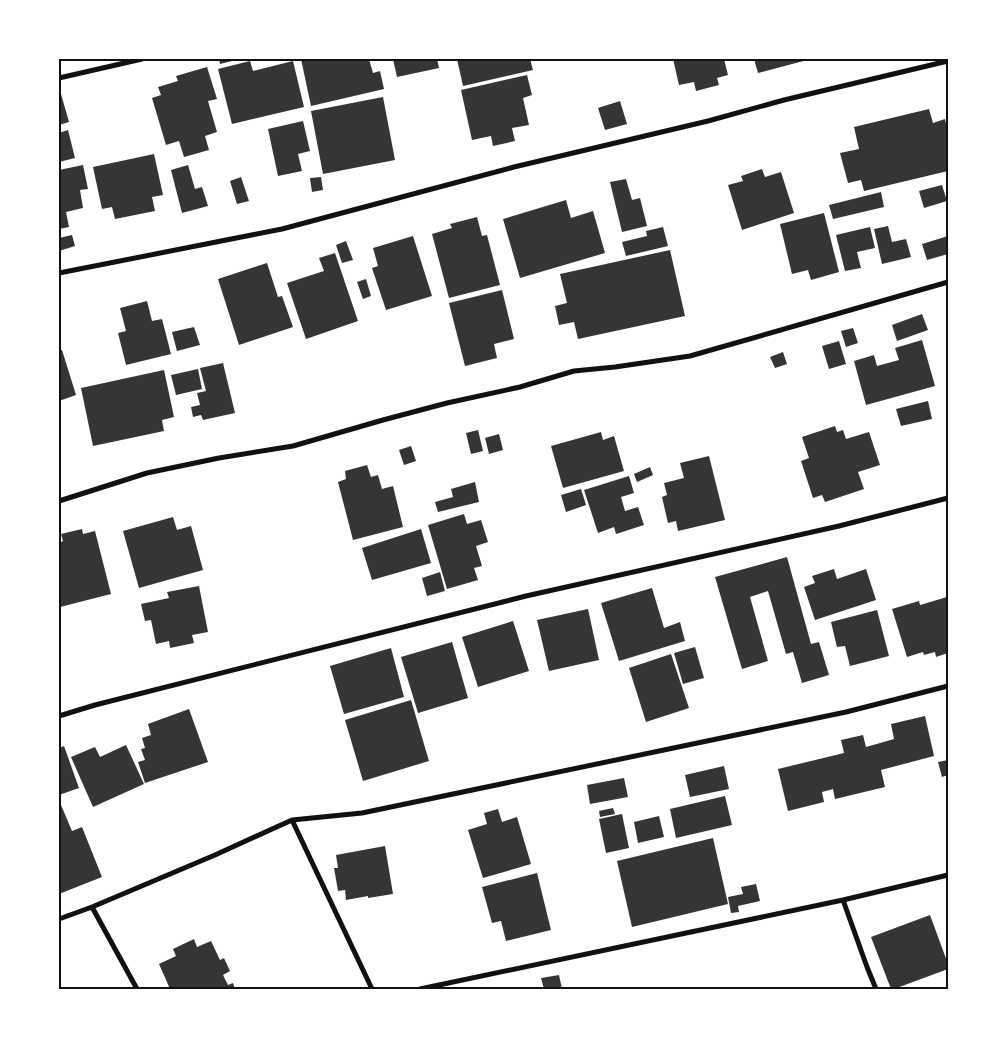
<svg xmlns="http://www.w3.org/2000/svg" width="1007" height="1048" viewBox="0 0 1007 1048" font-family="Jost,sans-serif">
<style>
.building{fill:#353535}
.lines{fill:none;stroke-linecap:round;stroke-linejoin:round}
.minor{stroke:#111;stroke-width:5}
.neatline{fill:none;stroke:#111;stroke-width:2}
</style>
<rect width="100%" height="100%" fill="#fff"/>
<path class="building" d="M219,59h21l-20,5z
M301,59h68l4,14 7,-2 4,18 -73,17z
M393,59h44l2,9 -42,9z
M457,59h73l3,11 -70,16z
M673,59h51l4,16 -11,3 2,7 -23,6 -2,-9 -15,3z
M754,59h57l-53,14z
M250,61l3,10 40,-10 11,46 -72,17 -14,-55z
M207,67l10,32 -9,2 9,31 -12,4 4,14 -25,7 -5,-16 -13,4 -14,-47 9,-3 -3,-8 20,-6 -2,-5z
M527,75l5,20 -9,3 6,27 -17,3 3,13 -22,5 -2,-10 -19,4 -11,-50z
M59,94h2l8,28 -10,3z
M383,97l12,63 -72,14 -12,-63z
M620,101l7,23 -22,6 -7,-22z
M929,109l4,14 12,-4 3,14v38l-84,20 -3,-11 -13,3 -8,-30 19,-4 -5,-22z
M303,121l7,30 -12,3 4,17 -24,5 -10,-47z
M68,130l7,28 -16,4v-29z
M154,154l9,41 -11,2 3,14 -40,8 -3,-12 -10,2 -9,-42z
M83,165l5,24 -8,1 3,18 -17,4 3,15 -10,2v-59z
M188,165l7,24 7,-2 6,19 -26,7 -11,-43z
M762,169l3,8 16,-5 13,41 -52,17 -14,-45 15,-4 -2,-5z
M241,177l8,24 -12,3 -7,-23z
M321,177l2,13 -11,2 -2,-14z
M626,179l6,21 8,-2 7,28 -25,6 -12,-50z
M942,185l5,16 -23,7 -5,-17z
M881,192l3,15 -51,12 -4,-14z
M566,200l5,18 22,-7 12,42 -85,25 -17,-59z
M824,213l15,59 -28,8 -3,-10 -16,4 -12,-50z
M477,217l5,19 5,-1 13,50 -51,13 -17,-64 20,-6 -2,-4z
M888,226l4,16 14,-3 5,18 -29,7 -8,-35z
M663,227l5,19 -42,10 -4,-14 25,-6 -1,-5z
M870,227l5,21 -18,4 4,16 -16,3 -9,-36z
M72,235l3,11 -16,5v-13z
M413,236l19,60 -46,14 -14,-42 6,-2 -5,-18z
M948,236v18l-21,6 -5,-16z
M346,241l7,19 -11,3 -6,-18z
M670,250l15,66 -107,23 -4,-17 -15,3 -4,-19 12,-3 -7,-29z
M335,253l23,68 -52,18 -19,-56 37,-12 -5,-13z
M267,263l11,34 4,-1 11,31 -54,18 -21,-66z
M366,279l5,17 -8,3 -6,-17z
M502,290l12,49 -20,5 3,14 -32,8 -16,-63z
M147,301l5,20 10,-2 9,35 -45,11 -8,-32 8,-2 -6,-23z
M922,314l6,16 -31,11 -5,-16z
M194,327l6,18 -23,6 -5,-19z
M853,328l5,15 -12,4 -5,-16z
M922,340l13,46 -69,19 -12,-44 20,-6 3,11 22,-6 -4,-12z
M839,341l7,23 -17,5 -7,-23z
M62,350l14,45 -17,6v-50z
M783,352l4,12 -12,4 -5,-11z
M223,363l12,50 -32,7 -2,-5 -8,2 -2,-10 9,-2 -3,-12 9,-2 -6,-23z
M198,369l4,20 -26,6 -5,-20z
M164,370l10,47 -12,3 2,11 -71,15 -12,-58z
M928,401l4,18 -31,7 -5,-17z
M835,426l2,6 6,-2 3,9 23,-7 11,33 -22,7 6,17 -39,13 -3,-7 -9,3 -12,-37 8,-3 -7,-21z
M478,430l5,21 -12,3 -5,-21z
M601,432l2,8 11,-4 10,35 -61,17 -12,-42z
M499,434l4,16 -14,4 -4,-16z
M411,446l5,15 -12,4 -5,-15z
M709,456l16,64 -47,11 -2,-10 -8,2 -6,-26 5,-2 -3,-12 20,-5 -4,-15z
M367,465l4,12 7,-2 4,14 11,-3 10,41 -50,13 -15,-58 8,-3 -1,-8z
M650,467l3,8 -16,7 -3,-8z
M629,476l5,17 -13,4 4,14 13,-4 6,18 -28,9 -2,-7 -16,6 -14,-43z
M475,482l4,20 -41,10 -3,-10 18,-5 -2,-8z
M581,489l5,16 -20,7 -5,-17z
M464,514l3,10 14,-4 7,22 -12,4 6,20 -8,2 4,12 -31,9 -19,-64z
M173,517l4,13 14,-4 12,44 -64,18 -16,-57z
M82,529l1,5 12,-3 16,63 -51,13 -1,-64 4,-2 -2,-7z
M421,529l10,34 -59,17 -10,-32z
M787,557l24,87 8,-2 10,33 -27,8 -9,-31 -7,2 -18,-63 -18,6 18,64 -26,8 -27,-92z
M834,569l3,10 29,-10 10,31 -61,20 -11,-33 11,-4 -3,-7z
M440,572l5,19 -18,5 -5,-18z
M199,586l9,46 -16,3 2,8 -24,5 -1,-7 -13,3 -5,-24 -6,1 -4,-17 28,-6 -2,-6z
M652,588l12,40 16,-6 5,19 -66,20 -18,-58z
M947,597l1,3v53l-12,4 -1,-5 -11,3 -1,-3 -16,5 -15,-48 27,-8 1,4z
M588,609l11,51 -50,11 -12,-51z
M877,610l12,46 -39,10 -5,-20 -8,1 -6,-25z
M513,621l16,50 -51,16 -16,-50z
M452,642l16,56 -50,15 -17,-56z
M695,647l9,31 -21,6 -9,-31z
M391,648l13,49 -60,17 -14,-48z
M671,654l18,54 -43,14 -17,-54z
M411,700l18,61 -66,20 -18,-61z
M189,709l19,53 -63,21 -7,-21 7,-2 -4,-11 4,-1 -3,-10 9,-3 -3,-11z
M925,716l9,40 -53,14 4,17 -50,12 -2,-10 -11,3 2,10 -36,9 -10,-42 66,-16 -3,-13 22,-5 3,12 28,-8 -3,-15z
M126,745l18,39 -51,23 -22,-50 24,-10 5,10z
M64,746l15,42 -20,7v-47z
M948,760v15l-6,2 -4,-15z
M724,766l5,23 -39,8 -5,-22z
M624,778l4,19 -38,7 -3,-19z
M725,796l7,29 -56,13 -6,-29z
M61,805l11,26 10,-4 20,50 -43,17v-88z
M613,808l2,6 -15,3 -1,-6z
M498,809l4,13 15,-5 14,47 -48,14 -15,-48 19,-6 -3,-11z
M622,814l7,34 -23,5 -7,-34z
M659,816l5,21 -26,6 -4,-21z
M713,838l15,66 -96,23 -15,-66z
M385,846l8,48 -25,4v-2l-22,4 -1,-10 -7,1 -4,-23h4l-2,-13z
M537,873l14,57 -45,11 -5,-20 -9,2 -10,-36z
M756,884l4,17 -22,5 1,6 -8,1 -3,-16 15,-3 -2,-7z
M930,915l18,49v5l-54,20h-3l-20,-52z
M194,939l3,8 14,-6 9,19 4,-2 6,13 -7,4 5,10 5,-2 2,6h-65l-11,-25 17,-8 -3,-7z
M559,975l3,14h-18l-3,-11z"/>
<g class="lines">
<path class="minor" d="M59,78l83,-19
M59,273l223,-44 232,-62 194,-46 76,-21 164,-39
M59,501l88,-28 72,-15 74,-12 90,-26 64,-17 73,-16 54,-16 41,-4 75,-11 258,-74
M59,716l36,-11 431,-109 313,-70 109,-28
M292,820l80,169
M843,900l24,67 9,22
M92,907l45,82
M59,919l33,-12 123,-52 77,-35 70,-7 484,-101 102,-26
M420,989l423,-89 105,-25"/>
</g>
<rect width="1007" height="1048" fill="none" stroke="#ffffff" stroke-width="120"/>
<rect x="60" y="60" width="887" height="928" class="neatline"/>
</svg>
